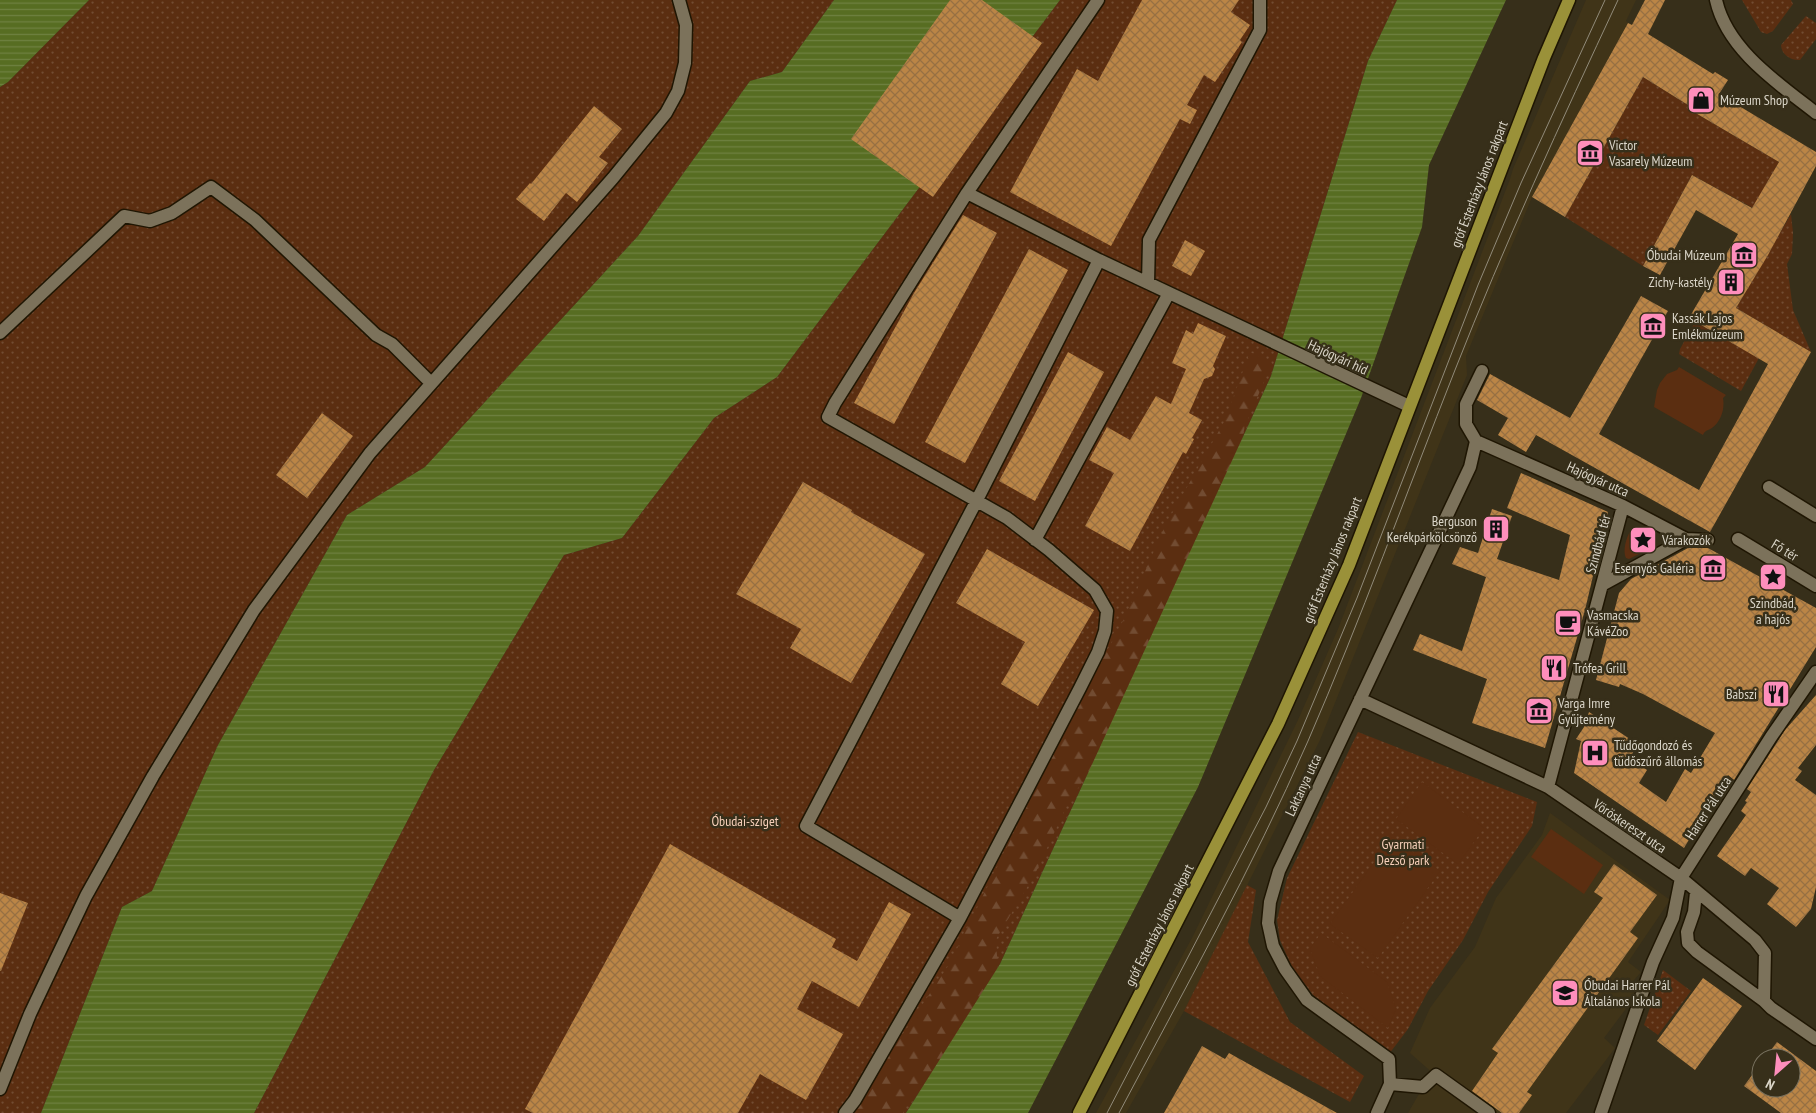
<svg xmlns="http://www.w3.org/2000/svg" width="1816" height="1113" viewBox="0 0 1816 1113" font-family="'PT Sans Narrow',sans-serif">
<style>
.built{fill:#403418}
.grass{fill:url(#grass-dots)}
.forest{fill:url(#forest-firs)}
.garden{fill:#5b2e11}
.water{fill:url(#water-rules)}
.building{fill:url(#building-cross-hatch)}
.lines{fill:none;stroke-linecap:round;stroke-linejoin:round}
.minor-casing{stroke:#1f1603;stroke-width:15}
.major-casing{stroke:#1f1603;stroke-width:15}
.minor{stroke:#7c725b;stroke-width:12}
.major{stroke:#9a9139;stroke-width:12}
.tram{stroke:#918b7a;stroke-width:1}
.labels{text-anchor:middle;dominant-baseline:central;stroke-width:5;stroke-linejoin:round;paint-order:stroke}
.poi-label{font-size:14px;fill:#dbd6c9;stroke:#372f1a;text-anchor:start}
.street-label{font-size:14px;fill:#dbd6c9;stroke:#372f1a}
.park-label{font-size:14px;fill:#f6cfb9;stroke:#372f1a}
</style>
<defs>
<pattern id="grass-dots" width="8" height="8" patternUnits="userSpaceOnUse" patternTransform="scale(1.25)"><rect width="8" height="8" fill="#5b2e11"/><path d="M2 2h.1M6 6h.1" fill="none" stroke="#724c32" stroke-width="1.8" stroke-linecap="round"/></pattern>
<pattern id="forest-firs" width="22" height="20" patternUnits="userSpaceOnUse" patternTransform="scale(1.25)"><rect width="22" height="20" fill="#5b2e11"/><path d="M5 1l3.5 6h-7zM16 11l3.5 6h-7z" fill="#724c32"/></pattern>
<pattern id="water-rules" width="6" height="5" patternUnits="userSpaceOnUse" patternTransform="scale(1.25)"><rect width="6" height="5" fill="#576d22"/><path d="M0 2.5h6" fill="none" stroke="#6f8141"/></pattern>
<pattern id="building-cross-hatch" width="8" height="8" patternUnits="userSpaceOnUse" patternTransform="scale(1.25)"><rect width="8" height="8" fill="#bb8546"/><path d="M0 0l8 8M0 8l8-8" fill="none" stroke="#977043"/></pattern>
</defs>
<rect width="100%" height="100%" fill="#372f1a"/>
<path class="built" d="M1586,0h50l-10,21 2,2 -96,174 -66,159 1,19 -147,365 -136,271 -58,102h-30l96,-175 106,-218 40,-91 172,-450 3,-10z
M1550,813l120,87 -42,62 13,10 -13,15 9,7 -33,44 11,10 -49,65h-158l15,-26 12,-12 -25,-22 20,-45 45,-61 21,-49 46,-63z"/>
<path class="grass" d="M89,0h745l-52,72 -32,9 -112,155 -213,231 -78,48 -129,230 -66,146 -30,16 -81,206h-41v-1026l8,-5z
M1060,0h337l-29,61 -97,315 -271,588 -94,149h-652l180,-343 130,-215 58,-17 92,-120 63,-41z
M1742,0h49l2,4 -20,27 -6,3 -6,-2z
M1806,16l10,7v16l-16,21c-9,1 -19,-6 -19,-15z
M1643,77l45,28 -1,3 92,54 -26,46 -61,-33 -49,91 -78,-49z
M1791,214l2,19 -1,21 -5,10 6,46 18,42 -75,-44z
M1695,322l64,36 -18,33 -62,-37 1,-5z
M1358,732l179,70 -5,24 -44,66 -25,48 -35,51 -20,38 -19,25 -76,-59 -22,-30 -11,-25 -3,-20 10,-42z
M1247,885l9,5 -8,52 42,80 74,54 -14,26 -166,-91z
M1663,970l28,21 -33,44 -14,-10z"/>
<path class="forest" d="M1250,352l22,11 -27,63 -9,38 -110,254 -58,85 -33,71 -39,65 4,66 -53,66 -41,32 -3,10h-52l99,-150 88,-179 87,-167 40,-91 59,-104z"/>
<path class="garden" d="M1679,367l47,28 -3,3c2,11 -2,23 -11,30 -5,3 -7,2 -9,7l-49,-28 3,-17 3,-7 7,-9 10,-4z
M1634,527l22,13 -8,-1 -2,3 -2,-6 -5,-3 -6,7v6l6,-2 6,3 10,-1 -26,13 -3,-1c-4,-7 1,-26 8,-31z
M1422,782l62,46 -26,36 -62,-45z
M1551,829l52,36 -19,29 -53,-37z
M1392,837l48,34 -62,87 -48,-34z
M1321,933l66,49 9,27 -8,19 -68,-52 -10,-27z"/>
<path class="water" d="M0,0h89l-81,82 -8,5z
M834,0h226l-283,377 -63,41 -92,120 -58,17 -130,215 -180,343h-213l81,-206 30,-16 66,-146 129,-230 78,-48 213,-231 112,-155 32,-9z
M1397,0h109l-77,165 -7,62 -61,171 -163,389 -170,326h-122l94,-149 271,-588 97,-315z"/>
<path class="building" d="M950,0h32l60,43 -109,154 -82,-58z
M1142,0h97l-8,12 19,13 -10,15 2,2 -27,40 -11,-7 -17,30 10,5 -7,14 -10,-5 -69,127 -101,-54 67,-123 21,12z
M1645,0h20l-17,34 65,40 2,-2 13,8 -9,14 97,58v14l-48,89 -32,53 75,44 -101,180 -174,-97 -10,17 -28,-17 10,-17 -31,-18 13,-26 80,44 71,-122 27,15 -69,123 100,56 69,-126 -79,-46 49,-84 -42,-24 -36,65 -17,-9 49,-91 60,33 27,-46 -92,-54 1,-3 -45,-28 -78,140 -33,-20 96,-174 4,2z
M594,106l28,23 -23,28 9,6 -31,39 -11,-9 -22,28 -28,-22 14,-16 1,1z
M963,215l34,18 -103,191 -40,-21 60,-110z
M1185,240l20,11 -14,25 -19,-10z
M1029,249l39,21 -103,193 -40,-21z
M1198,323l28,13 -13,30 2,3 -3,7 -8,3 -15,34 13,7 -10,18 2,1 -8,15 -3,-2 -53,99 -45,-25 29,-53 -25,-13 18,-33 23,13 26,-44 15,8 15,-35 -14,-6 14,-33 7,4z
M1068,352l36,20 -69,129 -36,-20z
M322,413l31,23 -46,62 -31,-23z
M1521,473l87,39 -23,98 -40,138 -73,-25 15,-44 -74,-29 7,-16 42,17 24,-74 -34,-13 8,-17 18,6 14,-44 20,7 -15,43 62,21 11,-45 -63,-27z
M803,482l49,28 -1,2 74,42 -74,129 -61,-35 11,-19 -65,-35z
M1688,548h20l108,60v39l-82,133 -6,-5 -44,73 -110,-75 7,-32 -5,-2 8,-12 5,-15 47,31 -5,16 16,11 -8,13 27,19 19,-33 6,4 24,-40 -72,-39 -23,-10 -1,3 -23,-7 23,-87 12,-14z
M987,549l107,61 -56,96 -37,-22 24,-42 -69,-39z
M1816,695v50l-18,23 4,3 -7,9 21,15v92l-5,22 -15,18 -29,-23 12,-16 -28,-20 -6,8 -28,-20 29,-41 -5,-4 6,-9 -2,-1 6,-9 -4,-3 38,-59z
M670,844l166,95 -4,8 25,14 32,-59 22,12 -52,93 -47,-26 -15,28 46,25 -37,66 -46,-26 -22,39h-205l-8,-4z
M1614,864l43,31 -27,37 8,6 -111,154 5,3 -13,18h-17l-30,-22 26,-38 -6,-4 111,-151 -9,-6z
M0,893l28,10 -27,68h-1z
M1703,978l39,28 -47,64 -38,-29z
M1777,1042l39,29v42h-35l-37,-27 17,-23v25h30v-30h-26z
M1202,1046l23,13 4,-6 108,60h-173z"/>
<g class="lines">
<g class="minor-casing">
<path id="minor" d="M1098,0l-131,193 132,67 310,146
M1716,0c11,50 63,84 100,113
M1148,283l1,-43 111,-210v-30
M0,333l124,-117 26,5 22,-8 39,-26 44,33 121,115 16,9 39,39
M1476,441l147,65 63,33 22,1
M1476,441l-10,-17v-20l16,-33
M1769,487l47,29
M1738,539l78,47
M1035,540l134,-247
M1602,585l84,-46
M1360,699l188,88 133,91 74,62 10,13 -1,48 7,7 45,31
M1548,787l75,-281
M1696,892l-2,20 -7,20 1,11 9,9 67,49
M960,918l-154,-92 171,-326 122,-240
M1390,1084l33,3 13,-12 53,38
M0,1089l30,-75 56,-118 67,-120 101,-166 116,-157 243,-275 53,-65 12,-22 7,-28 1,-38 -7,-25
M845,1113l10,-13 105,-182 120,-230 18,-36 7,-21 2,-20 -12,-21 -46,-40 -42,-32 -179,-101 7,-14 132,-210
M1377,1113l13,-29 -1,-25 -82,-59 -22,-31 -12,-23 -5,-23 2,-21 9,-31 191,-404 6,-26
M1601,1113l52,-151 20,-44 8,-40 90,-141 45,-65"/>
</g>
<g class="major-casing">
<path id="major" d="M1079,1113l199,-389 71,-159 195,-507 25,-58"/>
</g>
<use href="#minor" class="minor"/>
<use href="#major" class="major"/>
<path class="tram" d="M1107,1113l159,-306 31,-66 60,-143 121,-313 43,-102 84,-183
M1119,1113c65,-123 133,-244 189,-372 53,-122 98,-247 147,-371 49,-125 106,-248 163,-370"/>
</g>
<defs>
<g id="shop-square" transform="scale(1.4375)"><rect x="-9" y="-9" width="18" height="18" rx="4" fill="#fe8ebc" stroke="#372f1a"/><path d="M-5-2.5h2.3a2.7 3.5 0 0 1 5.4 0H5L5.5 6h-11ZM-1.5-2.5h3a1.5 2.3 0 0 0-3 0Z" fill="#111"/></g>
<g id="museum-square" transform="scale(1.4375)"><rect x="-9" y="-9" width="18" height="18" rx="4" fill="#fe8ebc" stroke="#372f1a"/><path d="M0-6L6-3V-2H-6V-3ZM-5-1h2V3h-2ZM-1-1h2V3h-2ZM3-1h2V3H3ZM-6 4H6V6H-6Z" fill="#111"/></g>
<g id="building-square" transform="scale(1.4375)"><rect x="-9" y="-9" width="18" height="18" rx="4" fill="#fe8ebc" stroke="#372f1a"/><path d="M-4-6H4V6H1V3H-1V6H-4ZM-2.5-4.3h1.7v1.8h-1.7ZM.8-4.3h1.7v1.8H.8ZM-2.5-1h1.7V.8h-1.7ZM.8-1h1.7V.8H.8Z" fill="#111"/></g>
<g id="sight-square" transform="scale(1.4375)"><rect x="-9" y="-9" width="18" height="18" rx="4" fill="#fe8ebc" stroke="#372f1a"/><path d="M0-6L1.8-2.2L6-1.7L2.9 1.2L3.7 5.4L0 3.3L-3.7 5.4L-2.9 1.2L-6-1.7L-1.8-2.2Z" fill="#111"/></g>
<g id="cafe-square" transform="scale(1.4375)"><rect x="-9" y="-9" width="18" height="18" rx="4" fill="#fe8ebc" stroke="#372f1a"/><path d="M-5.5-4.5H6V0H3Q3 3.5 0 3.5H-2.5Q-5.5 3.5-5.5 0ZM3-3.2v2h1.7v-2ZM-6 4.5H4V6H-6Z" fill="#111"/></g>
<g id="restaurant-square" transform="scale(1.4375)"><rect x="-9" y="-9" width="18" height="18" rx="4" fill="#fe8ebc" stroke="#372f1a"/><path d="M-5-6h1v4h1v-4h1v4h1v-4h1v5L-1.5 .5V6h-2V.5L-5-1ZM5-6V6H3V1.5H1.5Q1.5-4 5-6Z" fill="#111"/></g>
<g id="hospital-square" transform="scale(1.4375)"><rect x="-9" y="-9" width="18" height="18" rx="4" fill="#fe8ebc" stroke="#372f1a"/><path d="M-5-5h3v3.5h4V-5h3V5h-3V1.5h-4V5h-3Z" fill="#111"/></g>
<g id="school-square" transform="scale(1.4375)"><rect x="-9" y="-9" width="18" height="18" rx="4" fill="#fe8ebc" stroke="#372f1a"/><path d="M0-5L7-2L0 1L-7-2ZM-4 1L0 2.5L4 1V4Q0 6-4 4Z" fill="#111"/></g>
</defs>
<g fill-rule="evenodd">
<use href="#shop-square" x="1701" y="100"/>
<use href="#museum-square" x="1590" y="153"/>
<use href="#museum-square" x="1744" y="255"/>
<use href="#building-square" x="1731" y="282"/>
<use href="#museum-square" x="1653" y="326"/>
<use href="#building-square" x="1496" y="529"/>
<use href="#sight-square" x="1643" y="540"/>
<use href="#museum-square" x="1713" y="568"/>
<use href="#sight-square" x="1773" y="577"/>
<use href="#cafe-square" x="1568" y="623"/>
<use href="#restaurant-square" x="1554" y="668"/>
<use href="#restaurant-square" x="1776" y="694"/>
<use href="#museum-square" x="1539" y="711"/>
<use href="#hospital-square" x="1595" y="753"/>
<use href="#school-square" x="1565" y="993"/>
</g>
<g class="labels">
<g class="poi-label">
<text x="1720" y="100">Múzeum Shop</text>
<text x="1609" y="145">Victor<tspan x="1609" dy="16">Vasarely Múzeum</tspan></text>
<text x="1725" y="255" text-anchor="end">Óbudai Múzeum</text>
<text x="1712" y="282" text-anchor="end">Zichy-kastély</text>
<text x="1672" y="318">Kassák Lajos<tspan x="1672" dy="16">Emlékmúzeum</tspan></text>
<text x="1477" y="521" text-anchor="end">Berguson<tspan x="1477" dy="16">Kerékpárkölcsönző</tspan></text>
<text x="1662" y="540">Várakozók</text>
<text x="1694" y="568" text-anchor="end">Esernyős Galéria</text>
<text x="1773" y="603" text-anchor="middle">Szindbád,<tspan x="1773" dy="16">a hajós</tspan></text>
<text x="1587" y="615">Vasmacska<tspan x="1587" dy="16">KávéZoo</tspan></text>
<text x="1573" y="668">Trófea Grill</text>
<text x="1757" y="694" text-anchor="end">Babszi</text>
<text x="1558" y="703">Varga Imre<tspan x="1558" dy="16">Gyűjtemény</tspan></text>
<text x="1614" y="745">Tüdőgondozó és<tspan x="1614" dy="16">tüdőszűrő állomás</tspan></text>
<text x="1584" y="985">Óbudai Harrer Pál<tspan x="1584" dy="16">Általános Iskola</tspan></text>
</g>
<g class="street-label">
<text transform="translate(1479 184) rotate(-69)">gróf Esterházy János rakpart</text>
<text transform="translate(1338 357) rotate(25)">Hajógyári híd</text>
<text transform="translate(1598 479) rotate(24)">Hajógyár utca</text>
<text transform="translate(1598 544) rotate(-75)">Szindbád tér</text>
<text transform="translate(1785 550) rotate(31)">Fő tér</text>
<text transform="translate(1332 560) rotate(-68)">gróf Esterházy János rakpart</text>
<text transform="translate(1303 785) rotate(-65)">Laktanya utca</text>
<text transform="translate(1708 808) rotate(-57)">Harrer Pál utca</text>
<text transform="translate(1630 826) rotate(34)">Vöröskereszt utca</text>
<text transform="translate(1159 925) rotate(-63)">gróf Esterházy János rakpart</text>
</g>
<g class="park-label">
<text x="745" y="821">Óbudai-sziget</text>
<text x="1403" y="844">Gyarmati<tspan x="1403" dy="16">Dezső park</tspan></text>
</g>
</g>
<g transform="translate(1776 1073) rotate(207)"><circle r="24" fill="#372f1a" stroke="#797260"/>
<path d="M0-4L9 19L0 12L-9 19Z" fill="#fe8ebc"/>
<text y="-8" font-size="14" font-weight="bold" text-anchor="middle" fill="#dbd6c9">N</text>
</g>
</svg>
